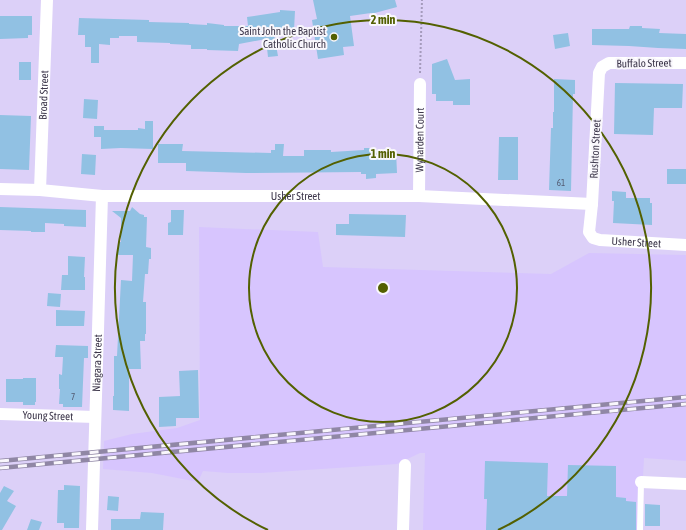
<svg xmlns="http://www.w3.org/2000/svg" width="686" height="530" viewBox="0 0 686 530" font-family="'Asap Condensed',sans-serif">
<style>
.built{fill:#d7c5fe}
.building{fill:#91c1e3}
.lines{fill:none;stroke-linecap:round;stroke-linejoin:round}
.path{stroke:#a59bbc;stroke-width:2;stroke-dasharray:2 2;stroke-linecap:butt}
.lane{stroke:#fff;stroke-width:6}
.street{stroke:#fff;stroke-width:12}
.rail-casing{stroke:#9087a5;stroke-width:4.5}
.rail{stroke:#f9f7fc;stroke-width:3;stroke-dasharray:9;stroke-linecap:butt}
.ring{fill:none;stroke:#536001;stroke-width:2}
.poi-dot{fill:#536001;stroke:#f9f7fc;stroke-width:1.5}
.labels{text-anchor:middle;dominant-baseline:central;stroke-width:4;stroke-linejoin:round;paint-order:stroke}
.number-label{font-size:9px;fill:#525a71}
.poi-label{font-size:11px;fill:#3d374b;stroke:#f9f7fc;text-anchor:end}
.street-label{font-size:11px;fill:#3d374b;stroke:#f9f7fc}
.centre{fill:#536001;stroke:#f9f7fc;stroke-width:2}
.ring-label{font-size:12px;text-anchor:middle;font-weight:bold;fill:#536001;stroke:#f9f7fc;stroke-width:4;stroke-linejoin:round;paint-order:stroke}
</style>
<rect width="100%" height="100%" fill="#dcd0f8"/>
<path class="built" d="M199,227l119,5 5,35 228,7 38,-21 97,2v206l-42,-3 -4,72h-217l2,-77h-5l-23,11 -136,9h-33l-25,-2 -5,11 -46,-9 -49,-4 1,-28 28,-7 45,-6 23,-8z"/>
<path class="building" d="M313,0h82l2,7 -26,7v-1l-21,3 4,30 -11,1 1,8 -26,4 -6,-39 5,-1z
M280,10l15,1 -1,19 -21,-1 5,27 -10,1 -2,-18 -27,5 -1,7 -31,-1v-1h-16v-4l-21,-1v-1l-33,-1v-6h-18v2h-9v7l-11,-1v19h-8v-16h-6v-12h-7l1,-17 70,2v2l40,1v1l18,1v-2l17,2v1h24l-1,-9 33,-5z
M0,16h32v19h-4v3l-28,1z
M630,26h12v2l18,1 -1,4 27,1v15l-28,-1 -29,-2 -37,-1v-16h37z
M568,33l2,13 -15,3 -2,-14z
M447,59l8,21 15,-1v26h-17v-4h-17v-7h-4v-30z
M19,62h12v18h-12z
M554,79l21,1v14h-2l-2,97 -22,-1 2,-62h2v-16h1z
M615,83l68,1 -1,24h-28l-1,27 -39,-1z
M84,99l14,1 -1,19 -14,-1z
M0,115l31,1 -2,54 -29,-1z
M145,121h8v28l-32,-1 -20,1v-12h-7v-11h10v4h34v-2l7,1z
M499,137h19v43h-20z
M158,144h25l-1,7 89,2v-3h4v-6h9l-1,12h21v-6h27v2l33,-2v-2h10v4l22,-1 1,22 -21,1v4l-10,1v-5h-5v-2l-115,1 -60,-2v-8h-28z
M82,154l14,1 -1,20 -14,-1z
M667,169h19v15h-19z
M612,191l14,1v6h24v5h2v22l-39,-2 1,-22h-2z
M0,207l86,3v17l-22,-1v-2l-19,-1v9h-14v-1l-31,-1z
M132,207l8,7 4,1v2h3l-1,30 5,1v11h-2l-1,15h-3l-2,28h3v32h-1v7h-5l1,28h-12v42l-16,-1v-14h1v-40h3l4,-76 11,1 1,-26h-15v-13h3v-24l-9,-7h18z
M171,210h13l-1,25h-15v-12l3,-1z
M349,214l57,1 -1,22 -69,-2v-11h13z
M68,256l17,1 -1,20h1v13h-24l1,-15h6z
M48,293l13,1 -1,13 -13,-1z
M56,310l29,1 -1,15h-28z
M56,345l32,1v12h-4l-2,49h-19v-3h-4l1,-15h-1v-15l3,1 1,-18h-8z
M198,370l1,48h-23v8l-17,1v-30l21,-1 -1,-25z
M23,378h13v24h-1v3h-12v-3h-17v-23h17z
M485,461l63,2 -1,33h20l1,-31 48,1v31l10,1v3l10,1v28h-150l1,-31h-3z
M64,485l16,1 -1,42h-15v-5h-7l1,-33h6z
M4,486l10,5 -7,10 9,5 -14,24h-2v-37z
M108,496l11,1 -1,14 -11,-1z
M645,504l15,1v21h-15z
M141,512l23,1 -1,17h-52v-11h29z
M31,519l11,3 -3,8h-12z"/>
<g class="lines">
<path class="path" d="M420,73l2,-73"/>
<path class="lane" d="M640,530l1,-48"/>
<g class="street">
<path id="s1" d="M686,63h-77l-7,4 -3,6 -7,131 -3,28 4,6 7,2 86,5"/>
<path id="s2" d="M0,189l40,1 62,6h317l173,8"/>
<path id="s3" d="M40,190l7,-190"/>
<path id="s4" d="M419,196l1,-112"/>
<path id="s5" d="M0,414l95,3"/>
<path d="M641,482l45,2"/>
<path id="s6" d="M92,530l10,-334"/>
<path d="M403,530l2,-65"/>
</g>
<g class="rail-casing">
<path id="rail" d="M0,461l686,-64
M0,468l686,-64"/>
</g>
<use href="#rail" class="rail"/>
</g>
<g class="ring">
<circle cx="383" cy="288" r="134"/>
<path d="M268 530A268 268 0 1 1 498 530"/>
</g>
<circle class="poi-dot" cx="334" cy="37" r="4"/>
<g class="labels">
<g class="number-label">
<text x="561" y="183">61</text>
<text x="73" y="397">7</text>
</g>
<g class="poi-label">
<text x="326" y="31">Saint John the Baptist<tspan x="326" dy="13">Catholic Church</tspan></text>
</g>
<g class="street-label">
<text transform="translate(644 63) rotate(-1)">Buffalo Street</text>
<text stroke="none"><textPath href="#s3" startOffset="95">Broad Street</textPath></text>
<text stroke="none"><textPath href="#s4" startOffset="56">Wynarden Court</textPath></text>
<text transform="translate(595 149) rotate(-87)">Rushton Street</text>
<text stroke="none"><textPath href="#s2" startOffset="296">Usher Street</textPath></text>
<text stroke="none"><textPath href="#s1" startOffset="302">Usher Street</textPath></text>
<text stroke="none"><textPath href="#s6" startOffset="167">Niagara Street</textPath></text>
<text stroke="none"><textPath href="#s5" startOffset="48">Young Street</textPath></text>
</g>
</g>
<circle cx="383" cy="288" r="6" class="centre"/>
<g class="ring-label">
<text x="383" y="24">2 min</text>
<text x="383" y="158">1 min</text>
</g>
</svg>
